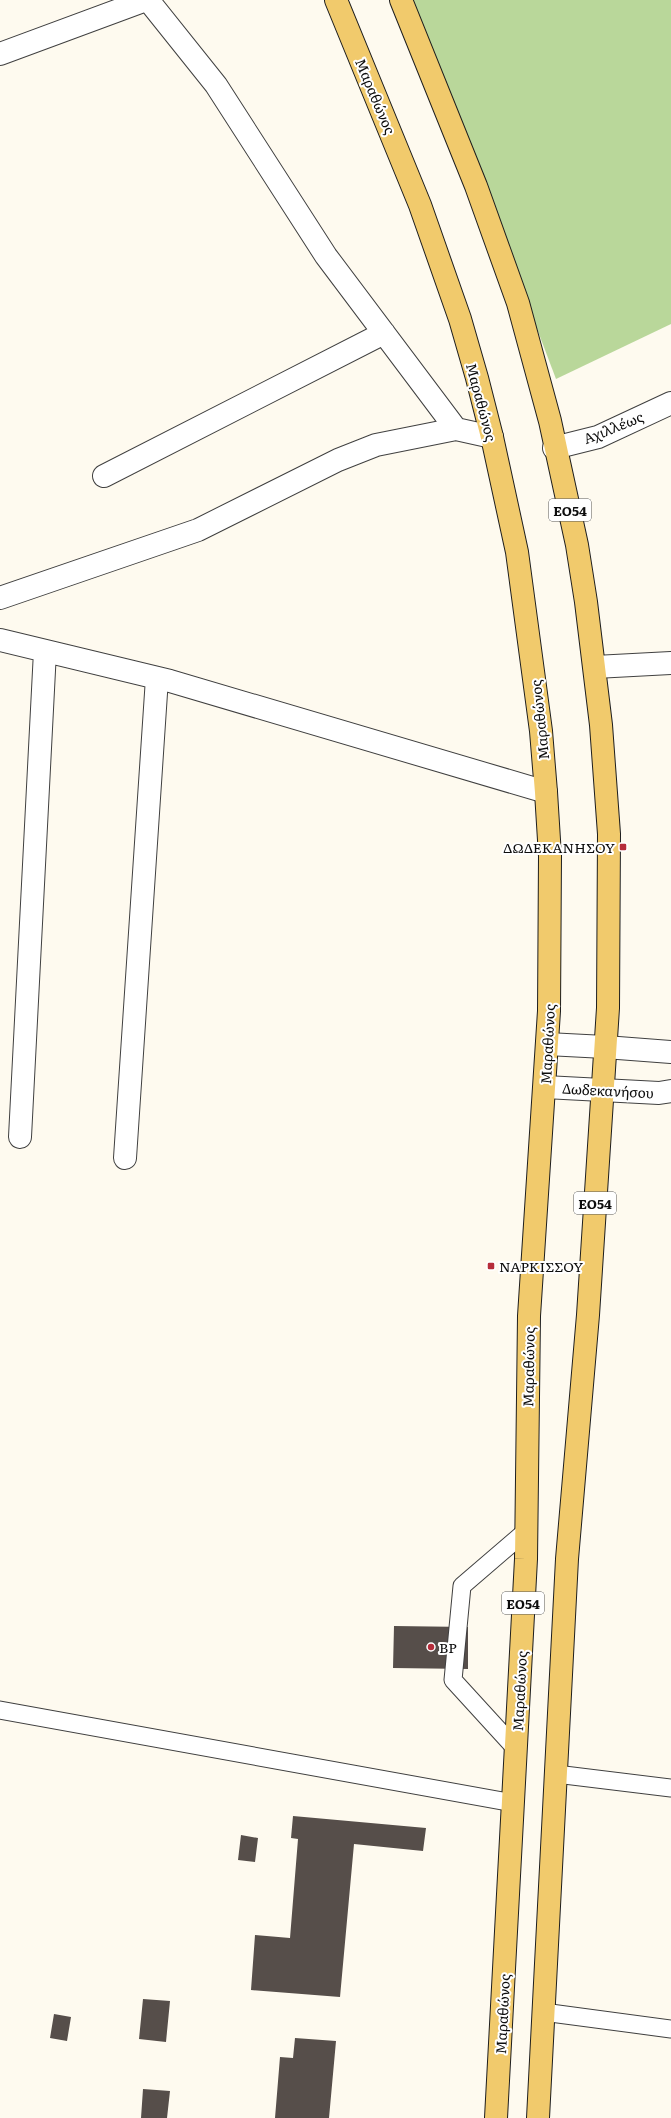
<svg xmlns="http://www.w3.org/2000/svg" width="671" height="2118" viewBox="0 0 671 2118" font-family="Literata,serif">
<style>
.forest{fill:#b9d79a}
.building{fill:#564e4a}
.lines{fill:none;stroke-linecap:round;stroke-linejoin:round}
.service-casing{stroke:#404040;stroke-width:19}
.minor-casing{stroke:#404040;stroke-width:24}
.tertiary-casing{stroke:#404040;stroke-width:24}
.primary-casing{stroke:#1e1e1e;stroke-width:24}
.service{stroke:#fff;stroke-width:17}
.minor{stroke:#fff;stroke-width:22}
.tertiary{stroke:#fff;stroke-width:22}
.primary{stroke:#f1ca6c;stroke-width:22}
.poi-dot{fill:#b62c3a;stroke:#fff;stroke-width:1.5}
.labels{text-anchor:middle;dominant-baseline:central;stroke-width:4;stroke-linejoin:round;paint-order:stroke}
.shield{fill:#fff;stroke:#565656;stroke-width:1}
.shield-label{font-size:13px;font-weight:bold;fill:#0d0d0d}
.street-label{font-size:14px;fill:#0d0d0d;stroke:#fff}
.poi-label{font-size:14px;fill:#0d0d0d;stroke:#fff;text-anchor:start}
</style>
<rect width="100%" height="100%" fill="#fefaef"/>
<path class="forest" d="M413,0h258v324l-115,55z"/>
<path class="building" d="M394,1626l74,1v42l-75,-1z
M293,1816l133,12 -3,23 -69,-7 -14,153 -89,-7 4,-55 35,3 8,-99 -7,-1z
M241,1835l17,3 -3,24 -17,-2z
M143,1999l27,2 -4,41 -27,-3z
M54,2014l17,3 -4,24 -17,-3z
M295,2038l41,3 -7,77h-54l5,-61 13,1z
M143,2089l27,2 -3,27h-26z"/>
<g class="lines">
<g class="service-casing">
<path id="service" d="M0,1710l513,93
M516,1749l-63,-69 9,-94 64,-55
M556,1774l115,14
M543,2012l128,17"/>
</g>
<g class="minor-casing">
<path id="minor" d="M148,0l68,85 110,171 130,173 36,8
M0,54l146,-54
M554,448l44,-11 73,-34
M104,476l280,-143
M0,598l198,-68 140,-70 38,-15 80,-16
M0,640l170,41 376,111
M595,667l76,-4
M20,1137l25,-486
M125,1158l32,-480"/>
</g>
<g class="tertiary-casing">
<path id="tertiary" d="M547,1044l58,3 66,5
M545,1087l114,6 12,-2"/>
</g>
<g class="primary-casing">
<path id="primary" d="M336,0l84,205 40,114 17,59 15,59 25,115 24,179 5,61 4,64 -1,155 -20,305 -3,243 -30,559
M401,0l75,186 42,117 32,118 27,124 9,57 15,123 8,109 -1,174 -20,307 -21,244 -29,559"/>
</g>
<use href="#service" class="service"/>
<use href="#minor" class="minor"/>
<use href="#tertiary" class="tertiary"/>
<use href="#primary" class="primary"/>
</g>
<g class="poi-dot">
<rect x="619" y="843" width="8" height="8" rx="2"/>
<rect x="487" y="1262" width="8" height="8" rx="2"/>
<circle cx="431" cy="1647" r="4"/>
</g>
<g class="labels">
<g class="shield">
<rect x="549" y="499" width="42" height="22" rx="3"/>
<rect x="574" y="1192" width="42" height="22" rx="3"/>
<rect x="502" y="1592" width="42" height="22" rx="3"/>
</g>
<g class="shield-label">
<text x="570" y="510">ΕΟ54</text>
<text x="595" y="1203">ΕΟ54</text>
<text x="523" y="1603">ΕΟ54</text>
</g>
<g class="street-label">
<text transform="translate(376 96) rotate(67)">Μαραθώνος</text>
<text transform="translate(482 402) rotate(75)">Μαραθώνος</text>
<text transform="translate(613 427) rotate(-22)">Αχιλλέως</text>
<text transform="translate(539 720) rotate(-96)">Μαραθώνος</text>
<text transform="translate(547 1044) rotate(-87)">Μαραθώνος</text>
<text transform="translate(608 1090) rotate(3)">Δωδεκανήσου</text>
<text transform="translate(528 1367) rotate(-89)">Μαραθώνος</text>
<text transform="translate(519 1691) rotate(-87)">Μαραθώνος</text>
<text transform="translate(502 2014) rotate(-87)">Μαραθώνος</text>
</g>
<g class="poi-label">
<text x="615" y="847" text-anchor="end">ΔΩΔΕΚΑΝΗΣΟΥ</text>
<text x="499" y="1266">ΝΑΡΚΙΣΣΟΥ</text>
<text x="439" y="1647">BP</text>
</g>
</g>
</svg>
